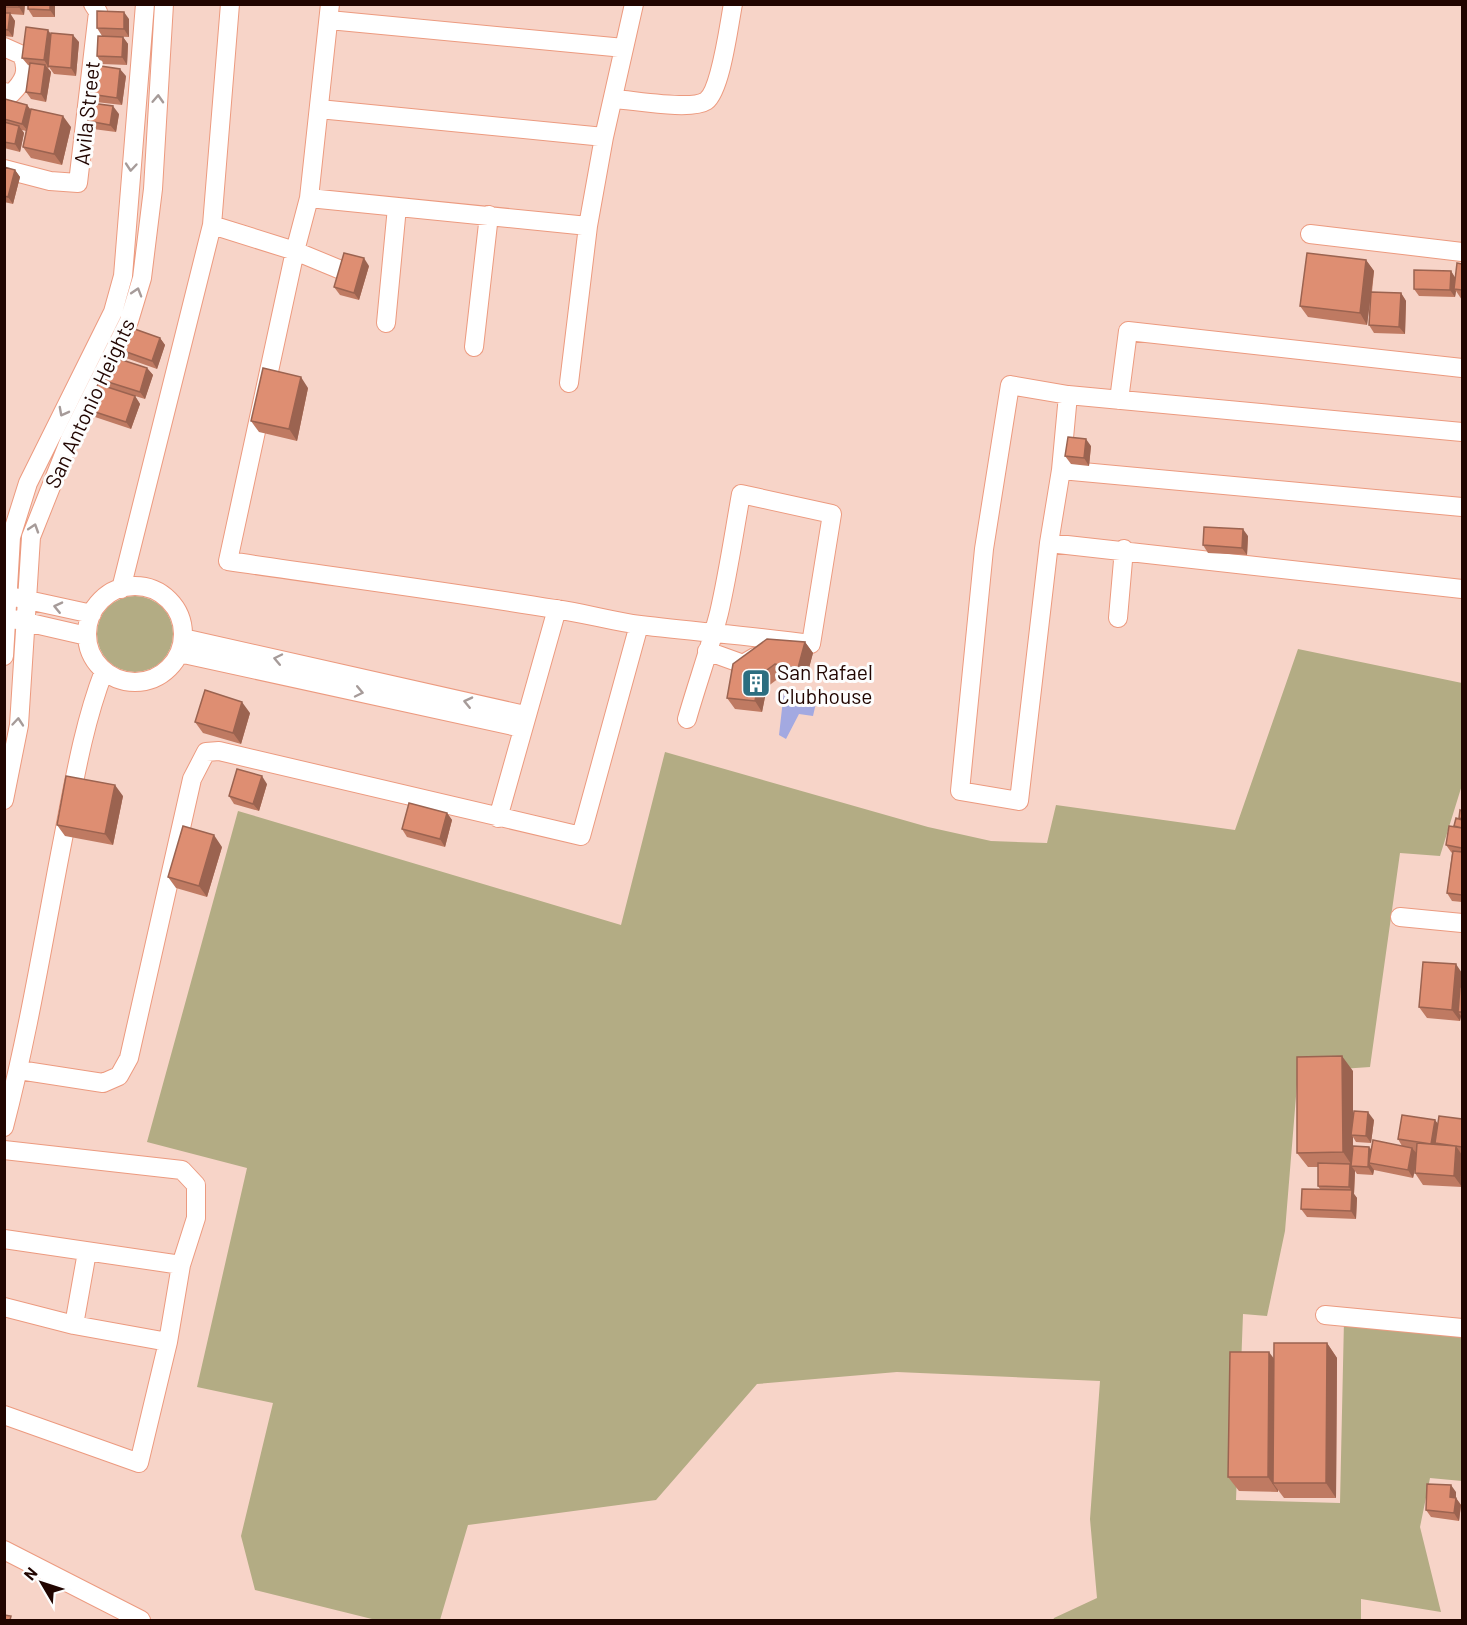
<svg xmlns="http://www.w3.org/2000/svg" width="1467" height="1625" viewBox="0 0 1467 1625" font-family="Barlow,sans-serif">
<style>
.green{fill:#b3ac84}
.water{fill:#a3a9e1}
.lines{fill:none;stroke-linecap:round;stroke-linejoin:round}
.minor-casing{stroke:#ec9a7f;stroke-width:20}
.minor{stroke:#fff;stroke-width:18}
.wall{fill:#bf7a62}
.shaded-wall{fill:#9b6350}
.building{fill:#de8e72;stroke:#9b6350;stroke-width:1.5}
.oneway{stroke:#a69b99}
.labels{text-anchor:middle;dominant-baseline:central;stroke-width:6;stroke-linejoin:round;paint-order:stroke}
.street-label{font-size:21px;fill:#210500;stroke:#fdfdfd}
.poi-label{font-size:21px;fill:#210500;stroke:#fdfdfd;text-anchor:start}
</style>
<rect width="100%" height="100%" fill="#f7d4c8"/>
<path class="green" d="M97 634a38 38 0 1 1 76 0a38 38 0 1 1-76 0Z
M1298,649l164,34v102l-22,71 -40,-3 -30,214 -72,5 -13,159 -18,85 -24,-2 -7,186 104,3 4,-183 118,10v151l-32,-3 -10,49 21,85 -80,-13v21h-308l1,-2 43,-20 -7,-79 10,-138 -203,-9 -140,12 -101,116 -188,25 -28,95h-64l-121,-30 -14,-54 32,-133 -76,-16 50,-219 -100,-26 91,-331 383,114 44,-173 263,75 63,14 56,2 9,-38 179,25z"/>
<path class="water" d="M784,691l24,4 8,8 -3,13 -14,-2 -13,25 -7,-4z"/>
<g class="lines">
<g class="minor-casing">
<path id="minor" d="M330,4l-21,194 -14,53 -67,310c109,16 218,30 327,48 29,4 56,12 85,16 57,7 114,11 171,19l21,-130 -91,-20c-7,39 -13,80 -22,119 -9,35 -22,71 -32,106
M329,20l295,28
M4,47l18,8c7,17 2,26 -11,39l-7,-2
M614,99c19,1 77,12 92,2 15,-11 23,-77 27,-97
M319,109l285,28
M4,169l46,12 28,2 20,-171 -5,-8
M309,198l279,28
M212,225l83,26 46,19
M1310,234l152,18
M386,323l11,-116
M474,347l15,-132
M569,383l19,-157 16,-89 30,-133
M1068,395l-7,75 -12,73 -30,258 -59,-10 24,-242 26,-164 58,10 394,37
M1119,400l9,-69 334,37
M1061,470l401,37
M1049,543l413,46
M87 634a48 48 0 1 1 96 0a48 48 0 1 1-96 0Z
M121,589l91,-364 18,-221
M14,597l78,17
M1118,618l6,-69
M13,619l74,17
M183,638l342,77
M707,651l36,13 12,-7
M179,653l343,75
M4,656l7,-119 17,-54 85,-171 10,-36 22,-272
M4,800l15,-75 12,-188 39,-98 59,-118 13,-43 11,-89 11,-185
M498,818l59,-209
M1400,917l62,6
M19,1070l84,13 16,-7 10,-18 63,-279 14,-27 13,-1 362,85 58,-211
M4,1127c24,-92 39,-185 57,-278 12,-60 21,-121 43,-178
M4,1150l178,20 14,15v33l-15,47 -13,77 -29,121 -135,-48
M4,1239l177,26
M4,1307l70,18 94,17
M1325,1315l137,13
M74,1325l13,-73
M4,1550l137,70"/>
</g>
<use href="#minor" class="minor"/>
</g>
<path class="wall" d="M4,4h21l-1,11 -14,-1 5,7 -2,16 -9,-1z
M28,4h27v13h-22l-5,-8z
M129,19v18l-26,-1 20,1 5,7 -1,21 -25,-1 -5,-8 5,-20 -5,-8z
M51,34l28,8 -3,34 -22,-2 -5,-7 -1,1 3,4 -5,30 -15,-3 -5,-7 4,-26 -2,-1 -6,-7z
M126,76l-4,29 -26,-3 -6,-8z
M4,101l23,4 4,5 40,17 -9,38 -31,-7 -8,-11 3,-16 -4,-1 2,3 -4,19 -16,-4z
M119,114l-3,18 -23,-3 -5,-8z
M4,167l11,3 5,7 -7,27 -9,-2z
M1366,260l8,11 -2,21 29,1 5,8 -1,33 -31,-1 -5,-8 1,-24 -3,24 -59,-8 -8,-11z
M369,266l-10,34 -19,-5 -6,-8z
M1451,271l11,19v10l-6,-9 -1,6 -36,-1 -5,-7z
M160,338l5,7 -8,24 -31,-11 -5,-8z
M147,368l6,7 -8,24 -10,-3 5,8 -9,25 -36,-12 -6,-7 21,-23 -5,-6z
M308,388l-11,53 -38,-9 -8,-11z
M1091,446l-2,20 -18,-2 -6,-8z
M1248,536l-1,19 -39,-2 -5,-8z
M805,642l8,11 -7,26 -23,-4 -16,12 -5,25 -27,-3 -8,-11z
M250,713l-9,31 -38,-11 -8,-11z
M267,784l-8,27 -25,-7 -5,-8z
M123,796l-10,49 -48,-9 -8,-11z
M1462,811v91l-10,-1 -5,-8 5,-40 -1,-1 -5,-7 8,-18 6,-8 -1,-1z
M447,813l5,7 -7,27 -38,-10 -5,-8z
M222,847l-15,50 -31,-9 -8,-11z
M1462,973v46l-1,-3 -1,5 -33,-3 -8,-11z
M1353,1071v46l21,3 -3,23 -15,-1 -3,-5v9l16,1 3,3 30,-4 -4,-7 37,-19 3,4 24,-5v68l-39,-2 -8,-12 1,-8 -3,13 -39,-8 -1,5 -16,-1 -2,-3 -1,23 3,4 -1,21 -49,-2 -6,-8 19,-20 -2,-3v-19h-10l-11,-14z
M1327,1343l10,15 -1,140h-52l-6,-8v2l-39,-1 -11,-14 46,-119z
M1456,1492v6l5,7 -2,16 -28,-4 -5,-7z"/>
<path class="shaded-wall" d="M19,4h6l-1,11 -5,-8z
M50,4h5v13l-5,-7z
M124,12l5,7v18l-5,-8z
M10,13l5,8 -2,16 -5,-7z
M48,30l5,7 -4,31 -5,-8z
M73,35l6,7 -3,34 -5,-8z
M123,37l5,7 -1,21 -5,-8z
M45,65l6,7 -5,30 -5,-8z
M120,69l6,7 -4,29 -5,-7z
M27,105l5,7 -4,19 -6,-7z
M113,106l6,8 -3,18 -6,-7z
M63,116l8,11 -9,38 -8,-11z
M19,126l5,7 -4,19 -5,-8z
M15,170l5,7 -7,27 -5,-7z
M364,258l5,8 -10,34 -5,-7z
M1366,260l8,11 -7,54 -7,-12z
M1451,271l5,8 -2,10 2,2 -1,6 -5,-7z
M1401,293l5,8 -1,33 -6,-7z
M160,338l5,7 -8,24 -5,-8z
M147,368l6,7 -8,24 -5,-7z
M301,377l7,11 -11,53 -8,-12z
M135,396l5,8 -9,25 -5,-7z
M1086,439l5,7 -2,20 -5,-8z
M1243,529l5,7 -1,19 -5,-7z
M805,642l8,11 -7,26 -8,-11z
M759,676l8,11 -5,25 -7,-11z
M242,702l8,11 -9,31 -8,-11z
M262,776l5,8 -8,27 -6,-7z
M115,785l8,11 -10,49 -8,-11z
M447,813l5,7 -7,27 -5,-8z
M214,835l8,12 -15,50 -8,-11z
M1456,964l6,9v20l-4,19 3,4 -1,5 -8,-11z
M1342,1056l11,15v64h-2l2,2v30l-10,-15z
M1368,1112l6,8 -3,23 -5,-7z
M1435,1120l5,7 -3,18h-7z
M1456,1146l6,9v23h-2l2,3v6l-8,-11z
M1369,1147l6,8 -6,8 5,7 -1,5 -5,-8z
M1412,1148l6,7 -5,23 -5,-8z
M1350,1164l5,7 -1,23 3,4 -1,21 -5,-8 1,-20 -3,-4z
M1327,1343l10,15 -1,140 -10,-15z
M1269,1352l11,15 -7,116 5,7v2l-10,-15z
M1451,1485l5,7v9v-3l5,7 -2,16 -5,-8 -4,-16z"/>
<path class="building" d="M4,4h15v3h-15z
M28,4h22v6l-22,-1z
M97,11l27,1v17l-27,-1z
M4,13h6l-2,17 -4,-1z
M26,27l22,3 -4,30 -22,-2z
M51,33l22,2 -2,33 -23,-2z
M98,36l25,1 -1,20 -25,-1z
M30,63l15,2 -4,29 -15,-2z
M94,65l26,4 -3,29 -27,-4z
M5,99l22,6 -5,19 -18,-5z
M91,103l22,3 -3,19 -22,-4z
M31,109l32,7 -9,38 -31,-7z
M4,122l15,4 -4,18 -11,-2z
M4,167l11,3 -7,27 -4,-1z
M344,253l20,5 -10,35 -20,-6z
M1307,253l59,7 -6,53 -60,-7z
M1457,263l5,1v26l-8,-1z
M1414,270l37,1 -1,19 -36,-1z
M1371,292l30,1 -2,34 -30,-2z
M129,327l31,11 -8,23 -31,-11z
M113,357l34,11 -7,24 -35,-11z
M263,368l38,9 -12,52 -38,-8z
M98,384l37,12 -9,26 -37,-12z
M1068,437l18,2 -2,19 -19,-2z
M1204,527l39,2 -1,19 -39,-3z
M767,639l38,3 -7,26 -23,-4 -16,12 -4,25 -28,-3 6,-34z
M205,690l37,12 -9,31 -38,-11z
M237,769l25,7 -9,28 -24,-8z
M66,776l49,9 -10,49 -48,-9z
M409,803l38,10 -7,26 -38,-10z
M1460,810l2,1v8l-3,-1z
M1456,818l6,2v8l-8,-2z
M183,826l31,9 -15,51 -31,-9z
M1449,826l13,2v20l-16,-3z
M1453,851l9,1v43l-15,-2z
M1423,962l33,2 -4,46 -33,-3z
M1460,987h2v25h-4z
M1342,1056l1,96 -46,1v-96z
M1354,1111l14,1 -2,24 -15,-1z
M1402,1115l33,5 -4,24 -33,-5z
M1439,1116l23,3v28l-27,-4z
M1373,1140l39,8 -4,22 -39,-7z
M1417,1143l39,3 -2,30 -39,-3z
M1353,1146l16,1 -1,20 -17,-1z
M1462,1161v17h-2z
M1318,1163l32,1 -1,23 -31,-1z
M1302,1189l50,1 -1,21 -50,-2z
M1274,1343h53l-1,140h-53z
M1230,1352h39l-1,125h-40z
M1427,1484l24,1 -1,12 6,1 -2,15 -28,-3z
M4,1615l7,1 -1,4h-6z"/>
<defs><path id="oneway-chevron" d="M-2-3.5L2.5 0L-2 3.5" fill="none" stroke-width="1.6" stroke-linecap="round" stroke-linejoin="round" transform="scale(1.5)"/></defs>
<g class="oneway">
<use href="#oneway-chevron" transform="translate(158 99) rotate(-87)"/>
<use href="#oneway-chevron" transform="translate(131 167) rotate(95)"/>
<use href="#oneway-chevron" transform="translate(137 292) rotate(-73)"/>
<use href="#oneway-chevron" transform="translate(63 412) rotate(118)"/>
<use href="#oneway-chevron" transform="translate(34 528) rotate(-72)"/>
<use href="#oneway-chevron" transform="translate(58 607) rotate(-167)"/>
<use href="#oneway-chevron" transform="translate(278 659) rotate(-168)"/>
<use href="#oneway-chevron" transform="translate(359 692) rotate(12)"/>
<use href="#oneway-chevron" transform="translate(468 702) rotate(-167)"/>
<use href="#oneway-chevron" transform="translate(18 722) rotate(-85)"/>
</g>
<defs>
<g id="building-square" transform="scale(1.5)"><rect x="-9" y="-9" width="18" height="18" rx="4" fill="#2c6e80" stroke="#fdfdfd"/><path d="M-4-6H4V6H1V3H-1V6H-4ZM-2.5-4.3h1.7v1.8h-1.7ZM.8-4.3h1.7v1.8H.8ZM-2.5-1h1.7V.8h-1.7ZM.8-1h1.7V.8H.8Z" fill="#fff"/></g>
</defs>
<g fill-rule="evenodd">
<use href="#building-square" x="756" y="683"/>
</g>
<g class="labels">
<g class="street-label">
<text transform="translate(86 113) rotate(-84)">Avila Street</text>
<text transform="translate(89 403) rotate(-65)">San Antonio Heights</text>
</g>
<g class="poi-label">
<text x="777" y="671">San Rafael<tspan x="777" dy="24">Clubhouse</tspan></text>
</g>
</g>
<rect width="1467" height="1625" fill="none" stroke="#210500" stroke-width="12"/>
<g transform="translate(42 1583) rotate(309)" stroke="#fdfdfd" stroke-width="4.5" paint-order="stroke">
<path d="M0-4.5L10 22L0 15L-10 22Z" fill="#210500"/>
<text y="-9" font-size="16" font-weight="bold" text-anchor="middle" fill="#210500">N</text>
</g>
</svg>
